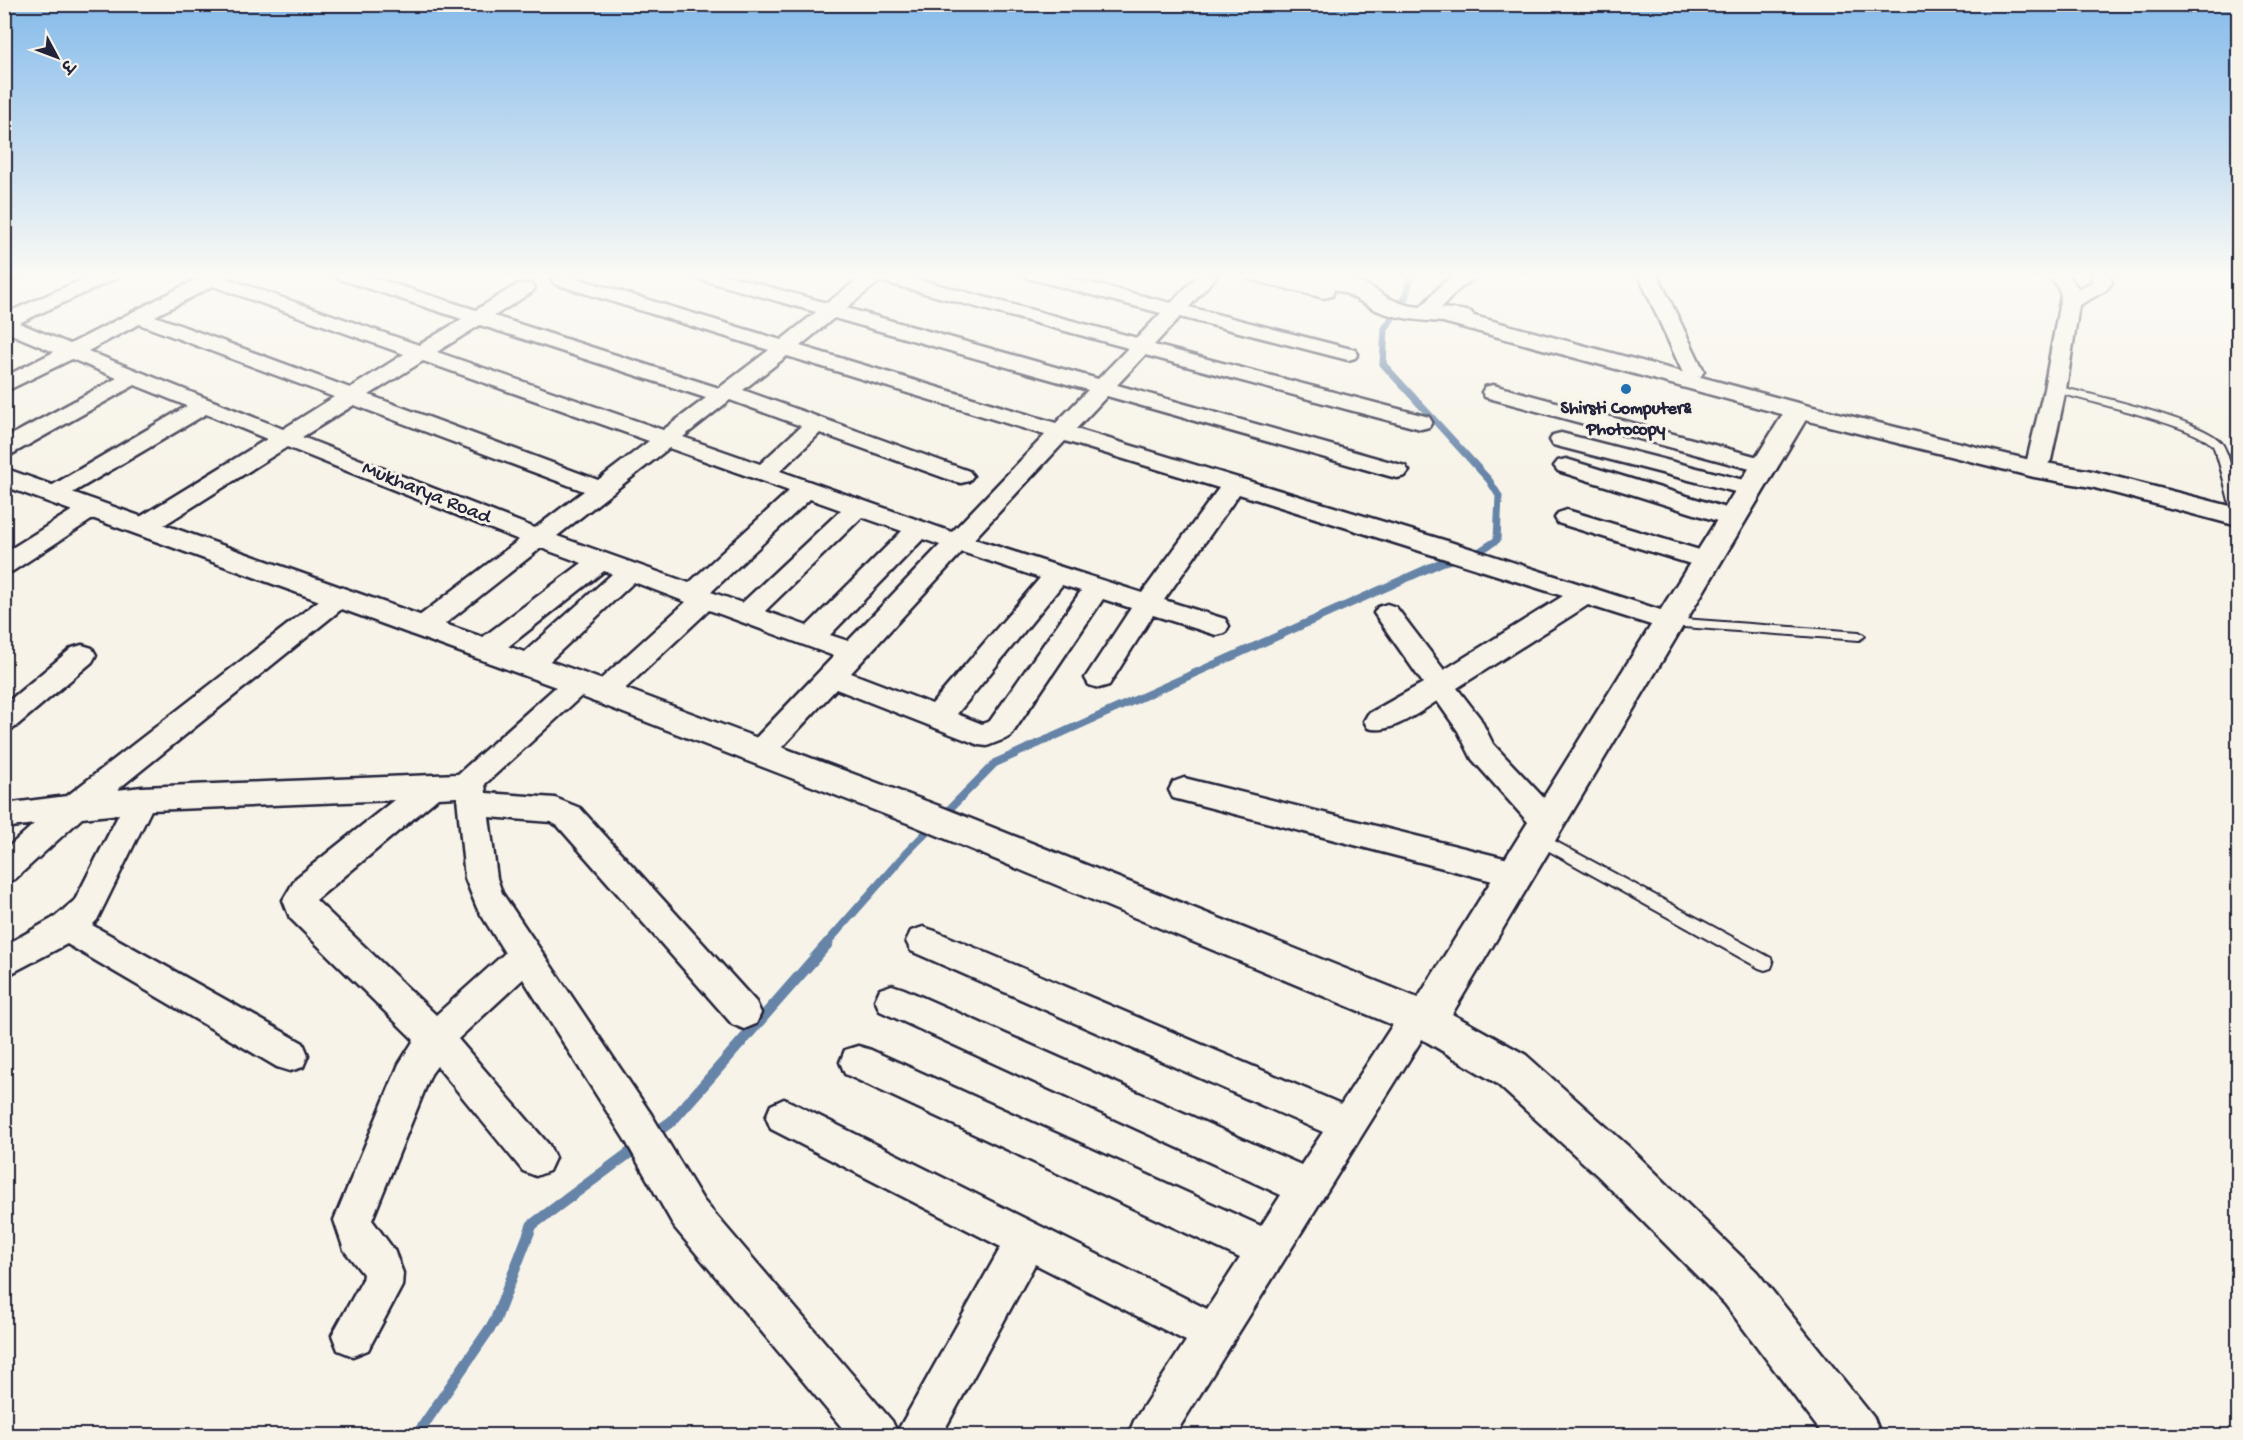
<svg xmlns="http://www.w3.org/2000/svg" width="2243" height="1440" viewBox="0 0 2243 1440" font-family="'Gochi Hand','Playpen Sans Deva',sans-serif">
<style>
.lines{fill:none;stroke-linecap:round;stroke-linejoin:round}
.stream-far2{stroke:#6684a8;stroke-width:7}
.stream-far1{stroke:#6684a8;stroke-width:8}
.stream{stroke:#6684a8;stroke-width:11}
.service-casing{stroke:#22223b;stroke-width:4}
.minor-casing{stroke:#22223b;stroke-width:5}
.tertiary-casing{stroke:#22223b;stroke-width:5}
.secondary-casing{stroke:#22223b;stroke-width:5}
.service{fill:#f7f3e8;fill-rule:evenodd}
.minor{fill:#f7f3e8;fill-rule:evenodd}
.tertiary{fill:#f7f3e8;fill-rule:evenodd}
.secondary{fill:#f7f3e8;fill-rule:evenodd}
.poi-dot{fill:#1f6fb2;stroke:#f7f3e8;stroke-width:2}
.labels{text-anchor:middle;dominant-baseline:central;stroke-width:6;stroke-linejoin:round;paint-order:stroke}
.far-poi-label{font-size:18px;font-weight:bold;fill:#22223b;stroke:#f7f3e8}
.street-label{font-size:21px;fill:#22223b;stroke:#f7f3e8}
</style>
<rect width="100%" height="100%" fill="#f7f3e8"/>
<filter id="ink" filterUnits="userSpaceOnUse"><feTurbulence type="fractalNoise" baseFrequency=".0167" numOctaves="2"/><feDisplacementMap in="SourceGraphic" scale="12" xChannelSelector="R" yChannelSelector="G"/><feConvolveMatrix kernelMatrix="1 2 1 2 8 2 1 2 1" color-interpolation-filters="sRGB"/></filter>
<g filter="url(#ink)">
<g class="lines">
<path class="stream-far2" d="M1411,274l-5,22 -21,33 -2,35 106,116 10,16 -2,44 -17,11 -10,3
M1435,565l23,-7"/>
<path class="stream-far1" d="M826,944l81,-92 88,-89 445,-200"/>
<path class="stream" d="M652,1135l20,-14 156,-178
M416,1436l79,-115 37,-96 108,-80"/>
<g class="service-casing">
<path id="service" d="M2055,386c30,7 155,35 168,59 9,16 15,53 15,72l-6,-4c-3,-12 -14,-59 -19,-67 -15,-20 -133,-47 -162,-55l-1,-2z
M1670,618l189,14 6,4 -6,4 -189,-14 -6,-4z
M1538,832l233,126 2,5 -2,5 -6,2 -6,-2 -226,-126 -2,-4 2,-4z"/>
</g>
<g class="minor-casing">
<path id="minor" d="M4,274h16l-3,4 -13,4z
M95,274h25l-3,4 -98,45 51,21 125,-64 -6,-2 -2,-4h44l-3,5 191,66 43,-26 -125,-41 -2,-4h27l114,36 42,-26h14l3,4 -3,4 -38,24 225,72 50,-38 -214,-66 -3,-4 3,-4h14l212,64 35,-28 -120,-34 -2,-4h29l104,29 38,-29h33l239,64 24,-25 -134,-35 -3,-4h31l116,29 28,-29h19l-29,33 166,43 3,4 -3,4 -7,2 -168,-43 -26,28 275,72 3,5 -3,5 -8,2 -8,-2 -268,-72 -28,30 288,81 4,5 -4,5 -8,2 -8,-2 -282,-80 -31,33 371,112 232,75 4,6 -4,6 -9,3 -82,-26 -131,83 23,30 13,26 65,69 4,9 -4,9 -11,3 -11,-3 -64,-72 -14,-28 -21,-30c-19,12 -47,34 -69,27l-4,-7 4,-7 55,-31 -49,-70 4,-6 9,-3 9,3 48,63 119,-74 -324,-102 -75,106 61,19 4,7 -4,7 -9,2 -63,-20 -44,70 -10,3 -10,-3 -4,-7 46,-70 -28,-9 -93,138 -23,9 -8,-1 -143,-56 -67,72 -10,3 -10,-3 -5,-8 5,-8 85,-89 -125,-46 -97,91 -10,3 -10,-3 -4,-7 4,-7 94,-85 -52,-20 -96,90 -10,3 -10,-3 -4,-7 4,-7 94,-84 -8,-3 -109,86 -10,3 -10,-3 -4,-7 4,-7 107,-80 -41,-15 -109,86 -9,2 -9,-2 -4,-7 4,-7 105,-80 -232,-93 -134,85 -9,2 -9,-2 -3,-6 3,-6 132,-81 -61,-25 -144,85 -8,2 -8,-2 -4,-5 4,-5 141,-83 -52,-21 -123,69 -8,2v-17l113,-61 -45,-19 -68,33v-15l50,-25 -50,-21v-17zM880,281l248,67 -30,31 -252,-71zM213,286l191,68 -54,34 -195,-72zM834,318l254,72 -32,33 -256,-77zM139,324l195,73 -51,32 -195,-78zM480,325l226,73 -43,32 -226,-78zM787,356l258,79 -93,97 -172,-61 40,-38 133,48 8,2 8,-2 4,-5 -4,-5 -226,-81zM423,361l226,80 -51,39 -229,-85zM730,400l71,26 -41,38 -77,-27zM354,405l230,86 -49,37 -233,-91zM1065,441l154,47 -77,105 -168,-54zM669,448l120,43 -100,92 -132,-47zM810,499l31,11 -99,93 -31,-11zM862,517l40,14 -95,95 -42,-15zM923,539l17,6 -92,96 -18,-6zM962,552l78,26 -108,126 -81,-31zM1062,585l19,6 -91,130 -8,3 -25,-10z
M1456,274h22l-22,18 -24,26h-14l-3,-4 3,-4 24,-26z
M1638,274h19l47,97 -3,5 -8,1 -8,-1 -3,-5z
M2046,274h21l12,15 13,-7 -1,-8h18l3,9 -7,8 -26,14 -13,84 -15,71 -4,5 -8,2 -8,-2 -4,-5 17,-71 17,-94 -4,-10z
M1493,385l280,76 4,5 -4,5 -8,2 -280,-76 -3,-5 3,-5z
M1561,433l198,51 4,5 -4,5 -8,2 -198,-51 -3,-5 3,-5z
M1566,459l176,54 3,5 -3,5 -9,3 -175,-55 -4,-5 4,-5z
M93,500l9,3 3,5 -3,5 -89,58 -9,2v-20l80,-50z
M1567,510l149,45 4,6 -4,6 -9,2 -149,-46 -3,-5 3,-5z
M340,588l9,3 4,6 -4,6 -232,187 25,-3 316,-13 110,-98 10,-3 10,3 4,7 -4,7 -103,94 1,9 69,5 25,10 176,194 5,11 -5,11 -12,5 -12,-5 -174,-198 -7,-4 -62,-5 8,61 5,15 149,221 52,86 189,221 5,11 104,-185 -230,-118 -5,-12 5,-12 13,-6 13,6 410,204 33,-51 -395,-184 -5,-12 5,-12 13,-4 13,4 390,176 20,-31 -401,-184 -5,-11 5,-11 12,-4 12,4 397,176 22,-33 -412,-181 -5,-10 5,-10 12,-4 12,4 406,173 64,-98 12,-5 12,5 5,11 -5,11 -255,408h-46l6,-15 52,-80 -151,-77 -94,172h-92l-174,-208 -50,-88 -102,-161 -65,60 91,106 6,13 -6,13 -13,5 -13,-5 -86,-105 -6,8 -59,146 22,30 9,23 -1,13 -34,64 -15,6 -15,-6 -6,-15 30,-54 1,-7 -19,-24 -10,-30 65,-156 15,-24 -124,-122 -7,-18 13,-22 98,-78 -243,10 -54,110 -5,5 211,118 5,12 -5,12 -13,4 -13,-4 -210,-123 -63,33v-31l51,-29 20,-17 44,-86 -37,4 -67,61 -11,4v-32l30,-27 -30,4v-24l63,-8 264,-205zM457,797l8,81 12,30 28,45 -69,62 -120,-115 122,-102z
M82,645l10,3 4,7 -4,7 -78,66 -10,3v-26l68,-57z
M1184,778l332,83 11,4 5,9 -5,9 -11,4 -343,-89 -4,-8 4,-8z"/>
</g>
<g class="tertiary-casing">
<path id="tertiary" d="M1798,403l9,3 4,5 -359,603 74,41 103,92 128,125 117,146 7,18h-57l-99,-132 -126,-127 -103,-94 -84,-50 -497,-207 -348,-135 -563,-205v-18l585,207 350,131 479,192 367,-587 4,-5z"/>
</g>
<g class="secondary-casing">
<path id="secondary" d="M1245,274h36l13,3 -2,-3c25,0 50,-1 73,10 11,6 21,14 33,18 23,9 49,4 73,10l3,4 331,89 229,56 58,10 146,37v18l-147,-39 -57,-10 -245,-61 -346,-94c-21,-1 -42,-3 -62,-10 -16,-6 -29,-18 -47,-23l-2,7 -8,2 -76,-19z"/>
</g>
<use href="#service" class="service"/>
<use href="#minor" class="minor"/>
<use href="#tertiary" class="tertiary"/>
<use href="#secondary" class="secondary"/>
</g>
</g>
<linearGradient id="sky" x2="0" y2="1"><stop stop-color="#86bbeb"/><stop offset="0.58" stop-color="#fbfaf5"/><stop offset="1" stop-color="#fbfaf5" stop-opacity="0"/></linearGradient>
<rect width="2243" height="475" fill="url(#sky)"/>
<circle class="poi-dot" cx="1626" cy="389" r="6"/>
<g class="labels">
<g class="far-poi-label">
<text x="1626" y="409">Shirsti Computer&amp;<tspan x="1626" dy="21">Photocopy</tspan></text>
</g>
<g class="street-label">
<text transform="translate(426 494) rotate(22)">Mukharya Road</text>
</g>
</g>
<rect width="2243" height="1440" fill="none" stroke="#f7f3e8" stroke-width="24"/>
<rect x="12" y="12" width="2219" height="1416" fill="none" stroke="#22223b" stroke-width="2" filter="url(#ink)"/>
<g transform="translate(57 57) rotate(131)" stroke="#f7f3e8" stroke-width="4.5" paint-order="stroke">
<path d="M0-4.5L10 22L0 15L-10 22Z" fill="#22223b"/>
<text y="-9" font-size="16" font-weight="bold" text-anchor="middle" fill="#22223b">उ</text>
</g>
</svg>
